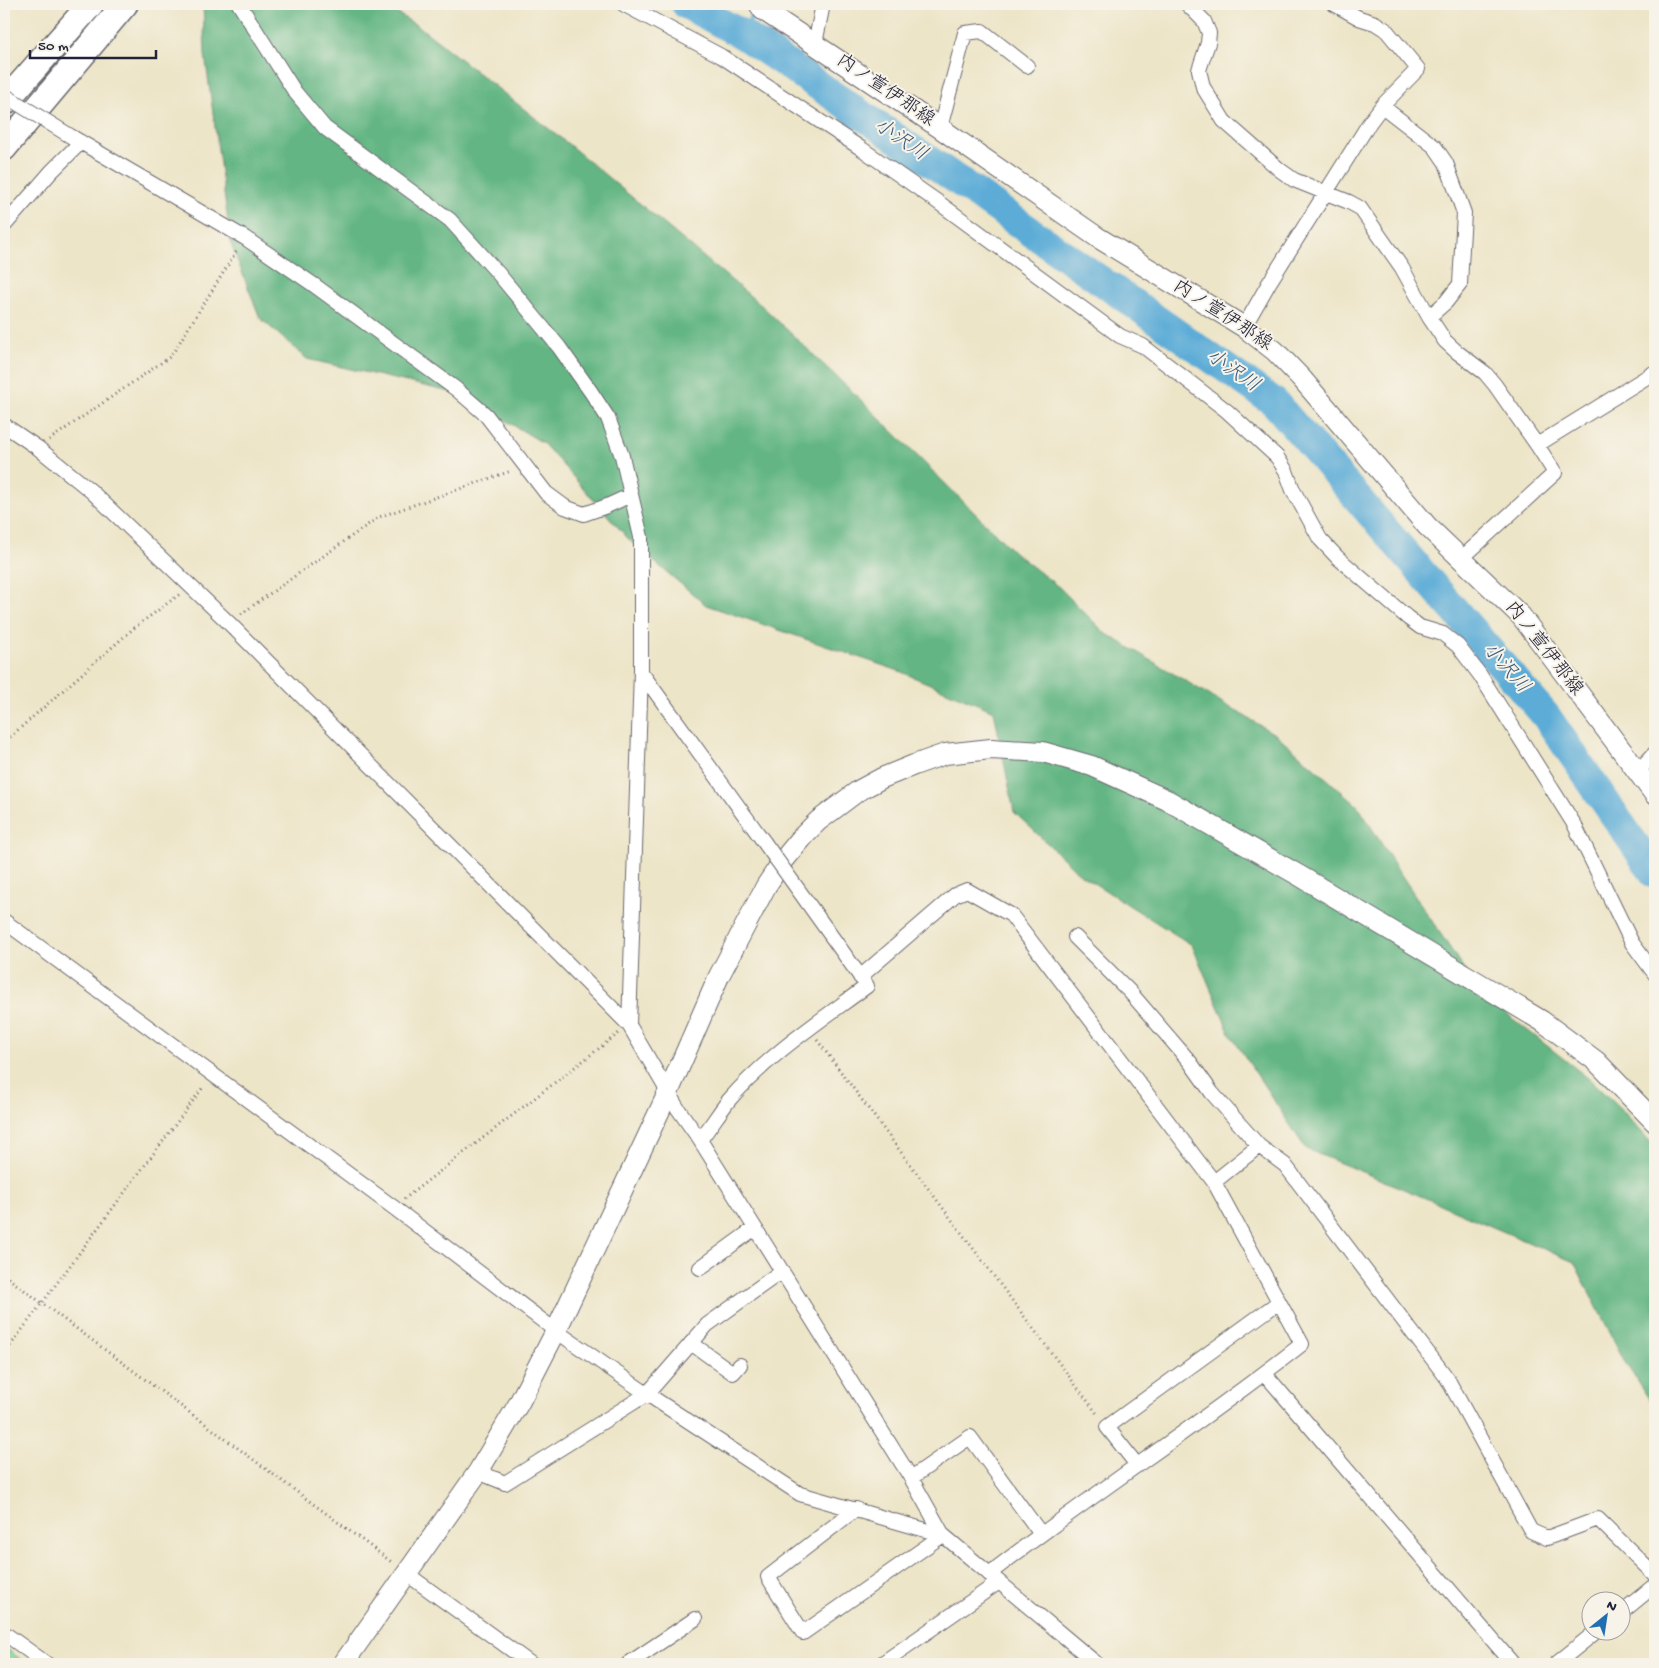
<svg xmlns="http://www.w3.org/2000/svg" width="1659" height="1668" viewBox="0 0 1659 1668" font-family="'Gochi Hand','Klee One',sans-serif">
<style>
.green{fill:#7bd49b;stroke:#4e7b6b}
.forest{fill:#64b683;stroke:#436c5f}
.lines{fill:none;stroke-linecap:round;stroke-linejoin:round}
.stream{stroke:#5cacd7;stroke-width:5}
.river{stroke:#5cacd7;stroke-width:30}
.street-casing{stroke:#69666c;stroke-width:16}
.secondary-casing{stroke:#69666c;stroke-width:22}
.highway-casing{stroke:#69666c;stroke-width:28}
.path{stroke:#69666c;stroke-width:3;stroke-dasharray:1 4;stroke-linecap:butt}
.street{stroke:#fff;stroke-width:14}
.secondary{stroke:#fff;stroke-width:20}
.highway{stroke:#fff;stroke-width:25}
.street-bridge-casing{stroke:#69666c;stroke-width:16;stroke-linecap:butt}
.street-bridge{stroke:#fff;stroke-width:14}
.labels{text-anchor:middle;dominant-baseline:central;stroke-width:4;stroke-linejoin:round;paint-order:stroke}
.street-label{font-size:19px;fill:#22223b;stroke:#f7f3e8}
.water-label{font-size:20px;font-style:italic;fill:#395979;stroke:#f7f3e8}
</style>
<rect width="100%" height="100%" fill="#f7f3e8"/>
<filter id="ink" filterUnits="userSpaceOnUse"><feTurbulence type="fractalNoise" baseFrequency=".02" numOctaves="2"/><feDisplacementMap in="SourceGraphic" scale="10" xChannelSelector="R" yChannelSelector="G"/><feConvolveMatrix kernelMatrix="1 2 1 2 8 2 1 2 1" color-interpolation-filters="sRGB"/></filter>
<filter id="wash" filterUnits="userSpaceOnUse"><feTurbulence type="fractalNoise" baseFrequency=".0096" numOctaves="4" result="noise"/><feDisplacementMap in="SourceGraphic" scale="20" xChannelSelector="R" yChannelSelector="G"/><feGaussianBlur stdDeviation="1.12" result="paint"/><feColorMatrix in="noise" values="0 0 0 0 0 0 0 0 0 0 0 0 0 0 0 0 0 1.4 0 .05"/><feComposite in="paint" operator="in"/></filter>
<g filter="url(#wash)">
<rect width="100%" height="100%" fill="#ede5c8"/>
<path class="green" d="M4,1647l23,17h-23z"/>
<path class="forest" d="M203,4h179l39,24 146,115 194,162 102,97 152,151 45,35 45,45 173,103 80,70 40,64 82,123 108,85 35,33 32,36v261l-29,-44 -52,-102 -146,-63 -122,-50 -76,-115 -38,-89 -111,-70 -67,-63 -20,-101 -95,-40 -193,-66 -73,-61 -90,-101 -80,-48 -156,-36 -47,-41 -29,-74 -26,-189z"/>
<g class="lines">
<path class="stream" d="M745,36l6,-21"/>
<path class="river" d="M686,4l59,32 185,125 344,241 272,314 109,158"/>
</g>
</g>
<g filter="url(#ink)">
<g class="lines">
<g class="street-casing">
<path id="street" d="M239,4l56,88 30,36 125,92 47,52 62,75 32,45 17,26 14,38 19,81v135l-12,353
M623,4l98,52 141,93 73,51 185,136 23,10 84,65 50,46 9,14 7,19 27,49 18,19 70,60 12,9 23,7 15,12 22,29 94,149 58,119 23,31
M1187,4l17,17 5,12 -1,10 -9,27 4,17 21,34 56,49 14,10 55,22 11,6 42,60 27,49 16,24 12,11 28,21 10,12 42,60 118,-73
M815,44l8,-40
M1382,106l53,41 11,16 18,50 -4,71 -14,18 -17,15
M940,128l25,-95 17,-2 45,35
M72,137l173,101 69,47 142,104 30,26 60,78 19,14 19,7 23,-8 24,-11
M4,226l47,-54 30,-30
M1244,327l25,-44 101,-161 12,-16 36,-37 -32,-39 -11,-7 -16,-5 -25,-14
M4,425l34,23 53,43 138,132 400,402 47,81 24,34 55,88 156,250 32,57
M1462,558l93,-85 -18,-28
M641,672l123,170
M1637,772l18,-19
M4,921l389,286 163,124 91,63 153,100 143,41 154,129
M1075,937l55,55 60,70 22,31 47,53
M860,977l95,-82 12,-5 44,25 203,267 88,162c-101,80 -211,150 -313,230
M700,1140c10,-13 19,-27 29,-40 39,-45 91,-79 138,-114l-60,-84
M1214,1182l45,-36 26,19 162,213 84,153 16,7 51,-19 57,56
M700,1268l55,-40
M691,1343l42,30 7,-8
M1265,1374l248,290
M1137,1465l-30,-38 172,-125
M478,1472l27,11 142,-89 60,-69 75,-54
M911,1478l59,-41 71,97
M856,1509l-88,68 35,56 140,-98
M407,1574l124,90
M1622,1612l33,-27
M4,1633l43,31
M628,1664l67,-45
M881,1664l118,-82
M1556,1664l42,-34"/>
</g>
<g class="secondary-casing">
<path id="secondary" d="M759,4l4,6 177,118 157,109 147,90 31,24 27,28 125,147 94,90 134,179
M343,1664l135,-192 41,-69 37,-72 112,-238 51,-117 47,-90 18,-27 19,-23 15,-15 40,-30 24,-13 32,-13 31,-11 46,-5 52,3 49,14 75,34 133,76 242,145 54,40 59,61"/>
</g>
<g class="highway-casing">
<path id="highway" d="M4,103l87,-99
M4,148l121,-144"/>
</g>
<path class="path" d="M49,440l122,-84 67,-107
M241,614l138,-97 132,-46
M4,745l6,-8 124,-109 46,-34
M817,1040l281,375
M404,1199l215,-166
M4,1275l389,288
M4,1354l200,-268"/>
<use href="#street" class="street"/>
<use href="#secondary" class="secondary"/>
<use href="#highway" class="highway"/>
<g class="street-bridge-casing">
<path id="street-bridge" d="M4,95l68,42
M764,842l43,60"/>
</g>
<use href="#street-bridge" class="street-bridge"/>
</g>
</g>
<g class="labels">
<g class="street-label">
<text transform="translate(885 91) rotate(34)">内ノ萱伊那線</text>
<text transform="translate(1222 316) rotate(33)">内ノ萱伊那線</text>
<text transform="translate(1543 649) rotate(52)">内ノ萱伊那線</text>
</g>
<g class="water-label">
<text transform="translate(900 141) rotate(34)">小沢川</text>
<text transform="translate(1232 372) rotate(35)">小沢川</text>
<text transform="translate(1505 669) rotate(49)">小沢川</text>
</g>
</g>
<rect width="1659" height="1668" fill="none" stroke="#f7f3e8" stroke-width="20"/>
<g transform="translate(1606 1616) rotate(30)"><circle r="24" fill="#f7f3e8" stroke="#a29fa3"/>
<path d="M0-4L9 19L0 12L-9 19Z" fill="#1f6fb2"/>
<text y="-8" font-size="14" font-weight="bold" text-anchor="middle" fill="#22223b">N</text>
</g>
<path d="M30 50v8h126v-8" fill="none" stroke="#22223b" stroke-width="2.5"/>
<text x="38" y="50" font-size="15" fill="#22223b" stroke="#f7f3e8" stroke-width="4" paint-order="stroke">50 m</text>
</svg>
